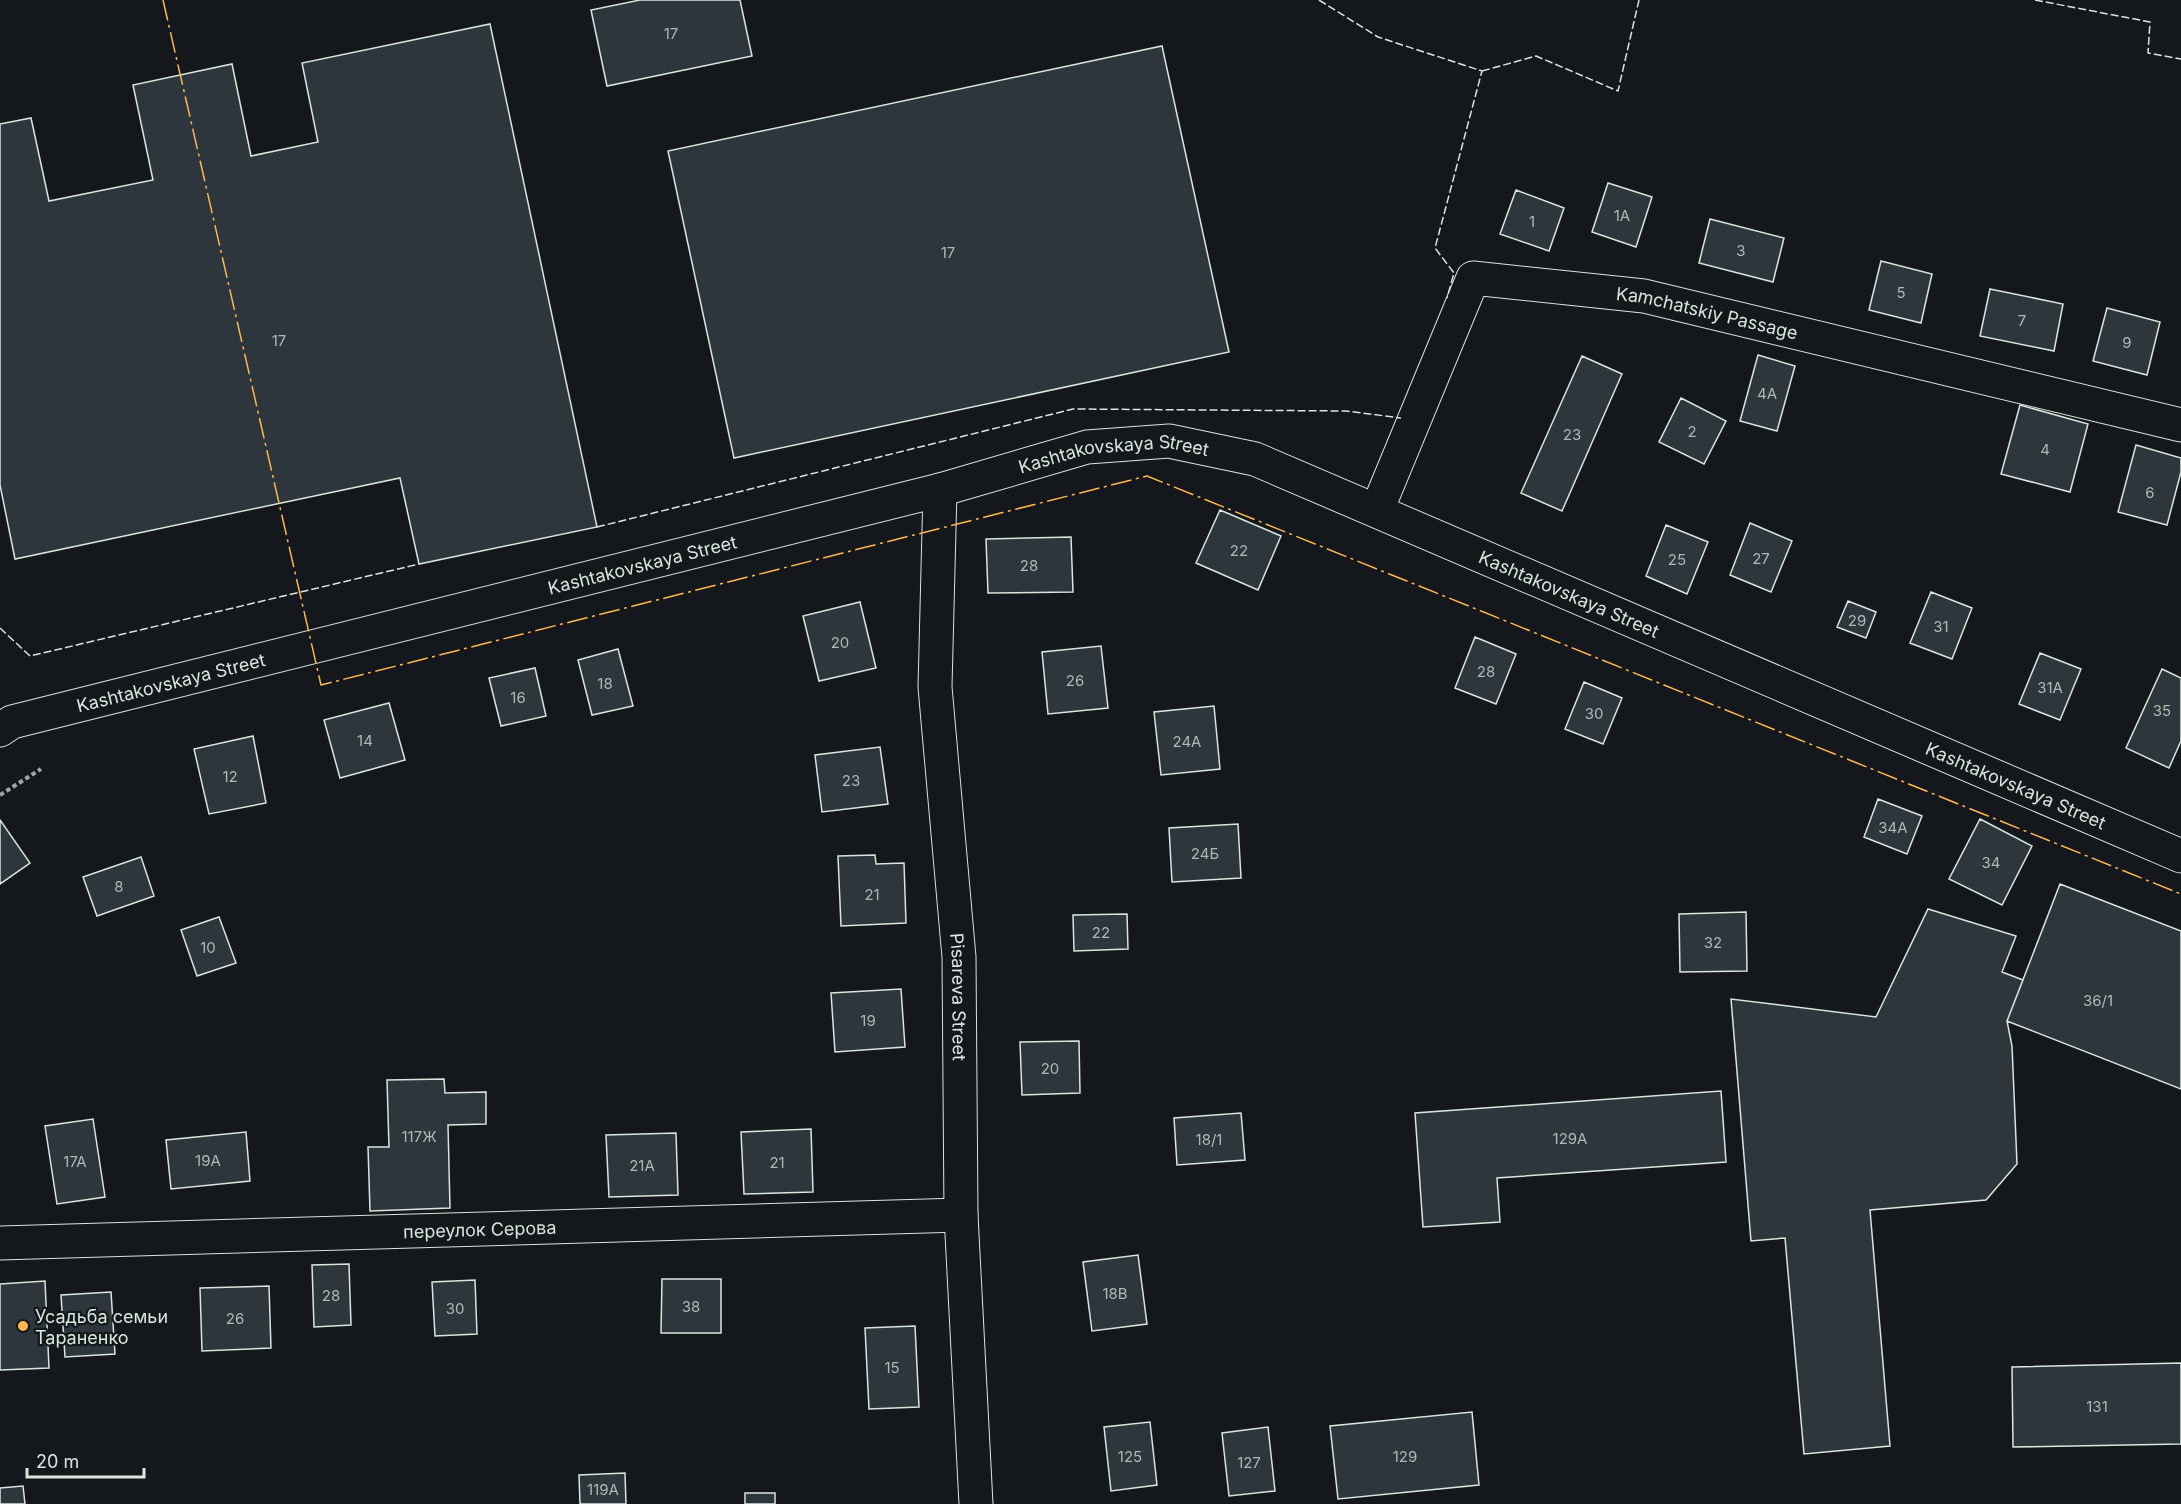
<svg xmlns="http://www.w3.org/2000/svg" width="2181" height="1504" viewBox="0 0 2181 1504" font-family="Inter,sans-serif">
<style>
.building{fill:#2c363c;stroke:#d8e6dc;stroke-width:1.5}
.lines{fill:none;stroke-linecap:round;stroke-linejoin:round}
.minor-casing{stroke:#d8e6dc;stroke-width:35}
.path{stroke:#9da8a2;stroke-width:4;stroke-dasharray:4.5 3;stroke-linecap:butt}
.minor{stroke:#14181c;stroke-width:33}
.fence{stroke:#d8e6dc;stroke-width:1.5;stroke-dasharray:8 3;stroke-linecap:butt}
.power{stroke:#ffb74d;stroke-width:1.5;stroke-dasharray:21 4.5 3 4.5;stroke-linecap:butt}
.poi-dot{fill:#ffb74d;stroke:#14181c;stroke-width:2}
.labels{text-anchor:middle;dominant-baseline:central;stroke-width:4.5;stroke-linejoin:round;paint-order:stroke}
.number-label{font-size:15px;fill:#adbab4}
.street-label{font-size:18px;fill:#d8e6dc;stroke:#14181c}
.poi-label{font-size:18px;fill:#d8e6dc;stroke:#14181c;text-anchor:start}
</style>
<rect width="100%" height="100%" fill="#14181c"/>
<path class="building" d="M640,0h100l12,56 -145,30 -16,-76z
M490,24l107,503 -178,37 -19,-86 -385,81 -15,-74v-361l31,-6 18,83 104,-21 -20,-95 99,-21 19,92 67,-14 -16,-79z
M1162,46l67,306 -495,106 -66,-307z
M1608,183l44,14 -16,50 -44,-15z
M1516,190l48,18 -15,43 -49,-17z
M1710,219l74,19 -11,44 -74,-19z
M1881,261l51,13 -11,49 -52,-13z
M1990,289l73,15 -9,47 -74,-15z
M2107,308l53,14 -13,53 -54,-14z
M1758,355l37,11 -18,65 -37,-10z
M1582,356l40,18 -60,137 -41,-18z
M1681,398l45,23 -22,43 -45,-22z
M2020,405l68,19 -18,68 -69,-18z
M2136,445l45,13v14l-14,53 -49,-13z
M1220,510l61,26 -23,54 -62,-27z
M1750,523l42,18 -21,51 -41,-17z
M1666,525l42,17 -21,52 -41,-18z
M1071,537l2,55 -85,1 -2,-54z
M1931,592l41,16 -20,51 -42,-16z
M1848,601l28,11 -10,26 -29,-11z
M860,602l16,66 -57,13 -16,-65z
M1475,637l41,17 -20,50 -41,-16z
M1101,646l7,62 -60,6 -6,-62z
M618,649l15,57 -41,9 -14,-55z
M2040,653l41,16 -21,51 -41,-16z
M535,668l11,48 -45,10 -12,-48z
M2162,669l19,9v63l-12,27 -43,-20z
M1584,682l38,16 -19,46 -38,-15z
M389,703l16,57 -65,18 -16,-58z
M1214,706l6,63 -59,6 -7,-63z
M253,736l13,67 -57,11 -15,-65z
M880,747l8,57 -66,8 -7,-57z
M1878,799l44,17 -15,38 -43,-17z
M1980,819l52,27 -30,59 -53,-26z
M0,820l30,43 -30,21z
M1238,824l3,54 -69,4 -3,-54z
M875,855l1,9 28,-1 2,60 -65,3 -3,-70z
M141,857l13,39 -57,20 -14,-39z
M2060,884l121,47v158l-174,-68z
M1928,909l88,27 -14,36 21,8 -16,41 5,25 5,118 -31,36 -116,10 20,236 -86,8 -19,-216 -34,3 -20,-242 145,18z
M1746,912l1,59 -67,1 -1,-58z
M1127,914l1,35 -54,2 -1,-36z
M219,917l17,46 -39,13 -16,-46z
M901,989l4,58 -70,5 -4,-59z
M1079,1041l1,52 -58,2 -2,-53z
M444,1079l1,14 41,-1v32l-38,1 2,83 -80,3 -2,-64h21l-2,-67z
M1721,1091l5,71 -229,16 3,44 -77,5 -8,-114z
M1241,1113l4,47 -68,5 -3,-47z
M93,1119l12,78 -48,7 -12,-78z
M811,1129l2,63 -69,2 -3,-62z
M246,1132l4,49 -79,8 -5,-49z
M676,1133l2,62 -69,2 -3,-62z
M1138,1255l9,69 -55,7 -9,-69z
M349,1264l2,61 -37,2 -2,-62z
M662,1279h59v54h-60z
M475,1280l2,54 -42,2 -3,-54z
M45,1281l4,87 -49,2v-86z
M269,1286l2,62 -69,3 -2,-63z
M111,1292l4,62 -50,3 -4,-62z
M915,1326l4,81 -50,2 -4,-81z
M2181,1363v81l-168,3 -1,-80z
M1472,1412l7,73 -141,14 -8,-73z
M1150,1422l7,63 -46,6 -7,-64z
M1268,1427l7,64 -46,5 -7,-63z
M625,1473l1,31h-46l-1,-29z
M23,1486l2,18h-25v-16z
M745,1493h30v11h-30z"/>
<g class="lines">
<g class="minor-casing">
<g id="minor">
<path id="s1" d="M940,490l-5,197 24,270 2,258 15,289"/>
<path id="s2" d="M1377,510l96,-232 171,18 537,129"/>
<path id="s3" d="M0,730l12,-8 928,-232 147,-43 82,-6 86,18 926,397"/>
<path id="s4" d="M0,1243l961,-28"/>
</g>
</g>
<path class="path" d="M0,795l41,-26"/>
<use href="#minor" class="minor"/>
<path class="fence" d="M1319,0l59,37 104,34 -47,177 19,25 -7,25
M2035,0l115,22 -2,31 33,6
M1482,71l54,-15 82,35 21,-91
M597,527l476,-118 273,2 55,7
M0,628l30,28 389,-92"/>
<path class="power" d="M163,0l158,685 826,-209 1034,418"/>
</g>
<circle class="poi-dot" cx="23" cy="1326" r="6"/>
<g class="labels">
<g class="number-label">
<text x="671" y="33">17</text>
<text x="1622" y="215">1А</text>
<text x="1532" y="221">1</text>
<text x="1741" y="250">3</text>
<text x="948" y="252">17</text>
<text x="1901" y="292">5</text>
<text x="2022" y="320">7</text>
<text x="279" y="340">17</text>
<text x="2127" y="342">9</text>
<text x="1767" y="393">4А</text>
<text x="1692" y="431">2</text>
<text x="1572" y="434">23</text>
<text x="2045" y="449">4</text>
<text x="2150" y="492">6</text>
<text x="1239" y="550">22</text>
<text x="1761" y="558">27</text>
<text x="1677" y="559">25</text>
<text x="1029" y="565">28</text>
<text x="1857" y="620">29</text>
<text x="1941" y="626">31</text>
<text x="840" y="642">20</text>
<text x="1486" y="671">28</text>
<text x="1075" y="680">26</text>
<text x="605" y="683">18</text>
<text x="2050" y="687">31А</text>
<text x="518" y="697">16</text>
<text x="2162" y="710">35</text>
<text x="1594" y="713">30</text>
<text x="365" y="740">14</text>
<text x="1187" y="741">24А</text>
<text x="230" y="776">12</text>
<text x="851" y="780">23</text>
<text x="1893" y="827">34А</text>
<text x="1205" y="853">24Б</text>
<text x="1991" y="862">34</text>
<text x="119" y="886">8</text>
<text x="872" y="894">21</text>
<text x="1101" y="932">22</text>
<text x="1713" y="942">32</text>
<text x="208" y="947">10</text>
<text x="2098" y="1000">36/1</text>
<text x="868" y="1020">19</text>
<text x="1050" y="1068">20</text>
<text x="419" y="1136">117Ж</text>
<text x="1570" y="1138">129А</text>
<text x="1209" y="1139">18/1</text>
<text x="208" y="1160">19А</text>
<text x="75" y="1161">17А</text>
<text x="777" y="1162">21</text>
<text x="642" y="1165">21А</text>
<text x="1115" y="1293">18В</text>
<text x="331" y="1295">28</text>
<text x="691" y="1306">38</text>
<text x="455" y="1308">30</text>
<text x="235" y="1318">26</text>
<text x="892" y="1367">15</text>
<text x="2097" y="1406">131</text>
<text x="1130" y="1456">125</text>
<text x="1405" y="1456">129</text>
<text x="1249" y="1462">127</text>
<text x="603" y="1489">119А</text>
</g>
<g class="street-label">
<text stroke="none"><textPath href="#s2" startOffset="488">Kamchatskiy Passage</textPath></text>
<text stroke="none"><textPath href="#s3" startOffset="1150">Kashtakovskaya Street</textPath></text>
<text stroke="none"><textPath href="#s3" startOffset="664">Kashtakovskaya Street</textPath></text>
<text stroke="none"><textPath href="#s3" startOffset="1636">Kashtakovskaya Street</textPath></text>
<text stroke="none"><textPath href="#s3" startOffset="178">Kashtakovskaya Street</textPath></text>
<text stroke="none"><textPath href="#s3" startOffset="2122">Kashtakovskaya Street</textPath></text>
<text stroke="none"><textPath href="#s1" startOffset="508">Pisareva Street</textPath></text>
<text stroke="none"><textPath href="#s4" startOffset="480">переулок Серова</textPath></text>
</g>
<g class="poi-label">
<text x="35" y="1316">Усадьба семьи<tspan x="35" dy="21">Тараненко</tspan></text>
</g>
</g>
<path d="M27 1468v9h117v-9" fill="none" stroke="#d8e6dc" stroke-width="3"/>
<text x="36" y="1468" font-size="18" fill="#d8e6dc" stroke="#14181c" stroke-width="4.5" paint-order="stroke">20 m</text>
</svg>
